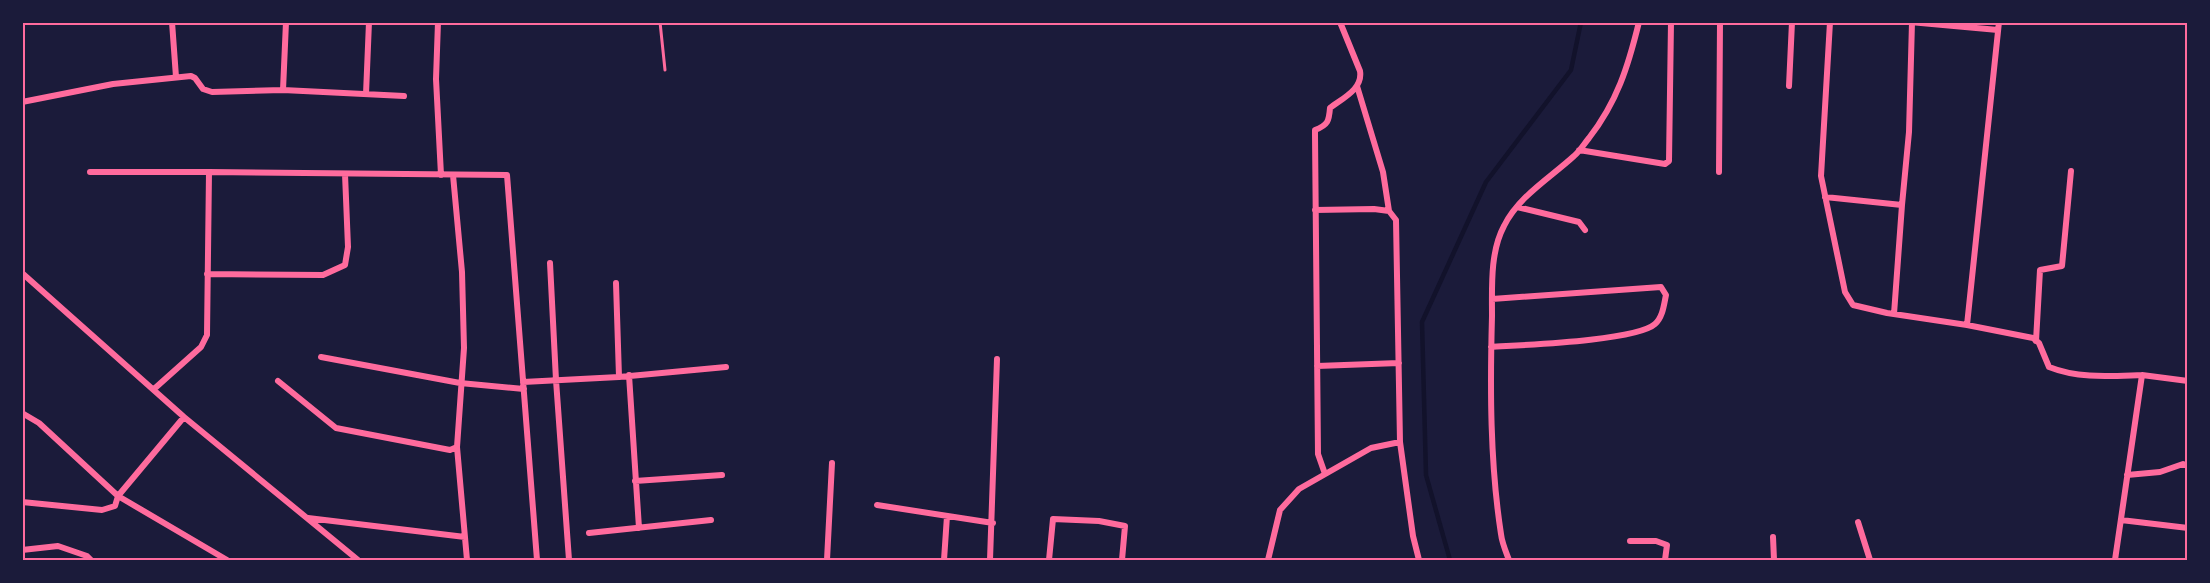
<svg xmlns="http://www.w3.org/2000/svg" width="2210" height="583" viewBox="0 0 2210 583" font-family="'DejaVu Sans',sans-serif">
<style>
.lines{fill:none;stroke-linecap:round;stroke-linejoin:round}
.stream{stroke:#12122b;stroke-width:4.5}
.service{stroke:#ff6b9d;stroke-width:3}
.minor{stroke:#ff6b9d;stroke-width:6}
.neatline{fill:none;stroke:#ff6b9d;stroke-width:2}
</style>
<rect width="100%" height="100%" fill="#1b1b3a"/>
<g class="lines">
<path class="stream" d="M1450,560l-24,-85 -4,-153 64,-140 85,-112 10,-48"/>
<path class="service" d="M660,22l5,48"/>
<path class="minor" d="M172,22l4,55
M438,22l-2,57 5,96
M1830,22l-9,154 24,116 8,13 34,8 80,12 66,13 6,5 10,24c30,12 62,9 93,8l-27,185
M1910,22l88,8
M1357,86l26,86 6,39
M1789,86l3,-64
M283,90l121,6
M366,94l3,-72
M22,102l91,-18 78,-8 4,2 8,11 9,3 71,-2 3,-68
M1579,150l86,14 4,-3 2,-139
M90,172h119
M1719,172l1,-150
M1825,197l77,8 -8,109
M1902,205l7,-73 3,-110
M1517,207l62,15 6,8
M1315,210l59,-1 15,2 7,9 4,222
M550,263l6,117 13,180
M22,273l162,144 174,143
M207,274l116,1 22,-10 3,-18 -3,-73
M616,283l3,94
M1967,325l32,-303
M2036,341l4,-71 22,-4 9,-95
M1491,347c30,-2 145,-6 164,-23 8,-7 9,-20 11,-29l-5,-8 -169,12
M321,357l139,26 64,6
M1317,366l82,-3
M629,375l10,153
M2142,375l46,6
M278,381l58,47 114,22 7,-3 7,-99 -2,-76 -9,-97
M523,382l96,-5 107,-10
M154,389l47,-42 6,-12 2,-163 298,3 30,385
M22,413l17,10 79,73 109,64
M457,447l10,113
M1325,474l-7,-20 -3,-319v-5c13,-5 14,-9 15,-22 13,-10 33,-19 30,-37l-20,-49
M2127,475l33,-3 23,-8 5,2
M635,481l87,-6
M22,502l80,8 13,-4 3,-10 66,-79
M877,505l116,18
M308,518l157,19
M2121,520l67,8
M1858,522l12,38
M589,533l122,-13
M1773,537l1,23
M1630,541h26l11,4 -2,15
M22,550l36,-4 29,10 4,4
M827,560l5,-97
M944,560l3,-44
M990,560l7,-201
M1049,560l4,-41 46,2 26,5 -3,34
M1268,560l12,-50 19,-21 72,-41 29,-6 13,94 6,24
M1509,560c-3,-8 -7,-17 -8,-26 -11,-71 -11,-146 -9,-218 0,-29 -2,-64 12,-90 15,-30 46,-48 70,-70 6,-5 10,-12 15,-18 28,-36 39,-71 50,-116"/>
</g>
<rect width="2210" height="583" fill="none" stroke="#1b1b3a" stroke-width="48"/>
<rect x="24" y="24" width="2162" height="535" class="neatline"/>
</svg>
